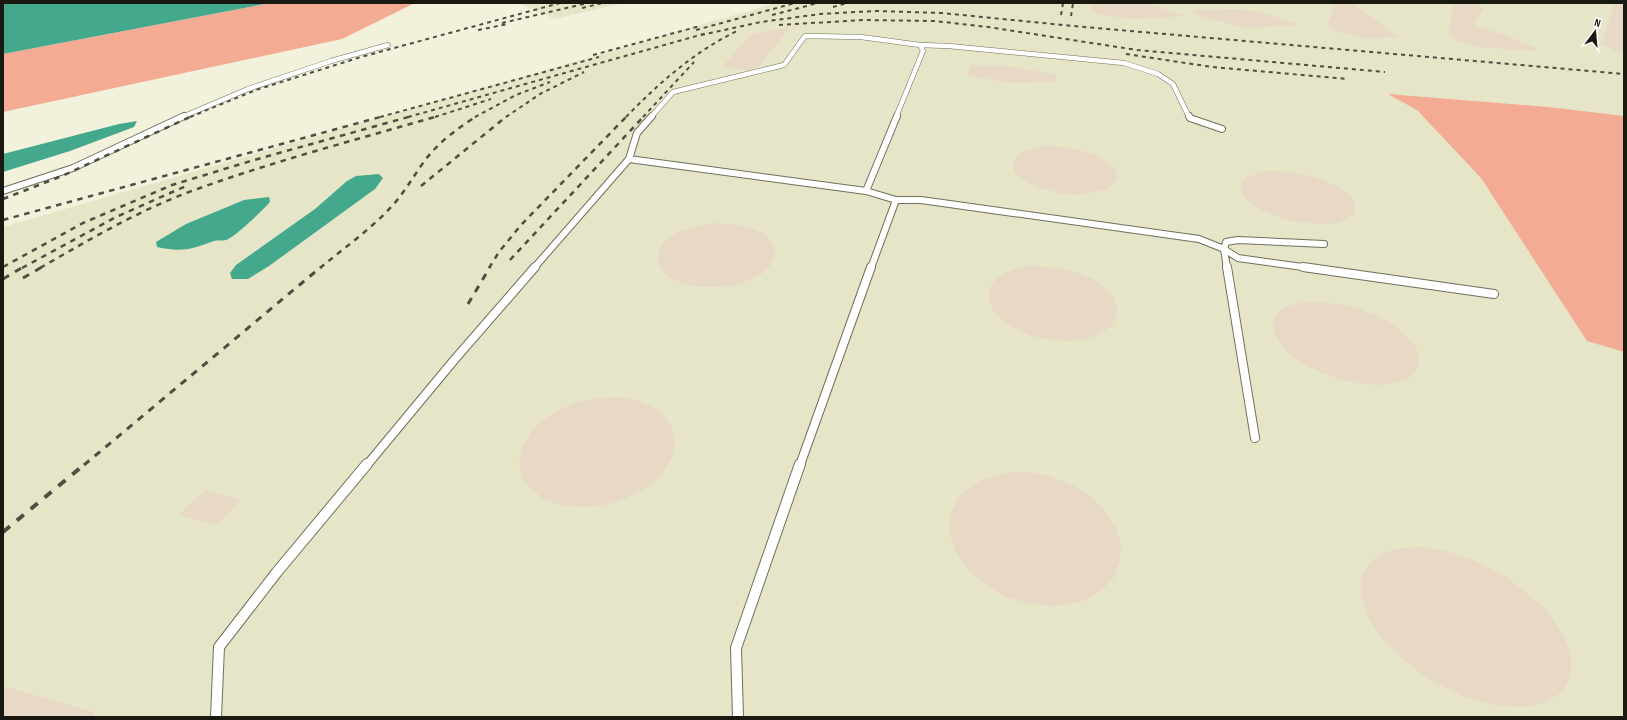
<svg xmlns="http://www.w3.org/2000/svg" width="1627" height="720" viewBox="0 0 1627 720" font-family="'Sofia Sans Condensed',sans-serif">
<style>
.built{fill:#e6e5c7}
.green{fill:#f4ab94}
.water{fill:#43a88c}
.building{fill:#e8d8c6}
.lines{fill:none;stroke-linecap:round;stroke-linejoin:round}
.lane-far3-casing{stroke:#706f5b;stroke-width:5.5}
.lane-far2-casing{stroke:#706f5b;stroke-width:8}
.lane-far1-casing{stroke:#706f5b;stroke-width:10}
.lane-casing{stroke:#706f5b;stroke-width:12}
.lane-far3{stroke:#fff;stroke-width:4.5}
.lane-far2{stroke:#fff;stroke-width:6}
.lane-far1{stroke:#fff;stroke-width:8}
.lane{stroke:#fff;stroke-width:10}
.rail-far3{stroke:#4e4e42;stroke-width:2;stroke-dasharray:4 4;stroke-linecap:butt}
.rail-far2{stroke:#4e4e42;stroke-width:2.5;stroke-dasharray:5.5 5.5;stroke-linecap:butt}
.rail-far1{stroke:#4e4e42;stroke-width:3;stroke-dasharray:7 7;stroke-linecap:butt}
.rail{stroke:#4e4e42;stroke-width:4;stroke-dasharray:9 9;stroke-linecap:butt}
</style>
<rect width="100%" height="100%" fill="#f2f1db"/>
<path class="built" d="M519,3h104l-68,16z
M776,3h848v714h-1621v-490z"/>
<path class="green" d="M270,3h145l-73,36 -339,73v-58z
M1388,94l160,13 76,9v236l-37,-11 -106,-163 -64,-68z"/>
<path class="water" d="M3,3h267l-267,51z
M137,121l-3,6 -64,24 -67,21v-18l116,-30z
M379,174l4,4 -8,11 -106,77 -21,13h-16l-2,-6 6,-8 79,-56 32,-28 9,-5z
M269,197l1,5c-7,8 -35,35 -44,38 -4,1 -9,0 -12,1 -24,9 -33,11 -57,6l-1,-5 30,-18 46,-19 12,-5z"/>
<path class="building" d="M1092,3h52l40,12v1l-53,3 -39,-6z
M1336,3h15l48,34 -36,1 -28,-7 -8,-5z
M1453,3l23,1 8,5 -11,17 26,7 38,15 -1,3 -58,-4 -20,-6 -9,-5z
M1614,3h10v52l-22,-11z
M1236,9l19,2 42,12v2l-51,3 -53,-14v-4z
M790,27l-32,40 -9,3 -27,-3 29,-33z
M970,65l45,2 41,8v7l-48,1 -40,-8z
M1046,146l26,2 25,7 17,12 3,6 -1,7 -4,5 -8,5 -25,5 -15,-1 -28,-7 -19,-12 -4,-7v-6l4,-6 7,-5z
M1267,171h14l30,5 26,10 10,7 6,7 3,7 -2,7 -7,5 -10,4 -14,1 -33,-3 -30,-11 -10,-7 -7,-8 -3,-7 2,-6 5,-5z
M712,223l29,2 13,4 10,5 8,8 3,8 -1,8 -5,9 -9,8 -13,6 -16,5 -16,1h-17l-16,-4 -12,-6 -8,-7 -4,-9v-9l5,-8 9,-8 11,-6z
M1030,266l33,2 15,5 15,6 12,9 8,9 4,10 -1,10 -5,9 -10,7 -15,6 -17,2 -18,-1 -19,-4 -16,-7 -14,-9 -9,-10 -4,-10v-10l5,-9 10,-7 12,-5z
M1305,302l36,2 18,5 18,7 17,9 13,11 9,11 3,11 -1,10 -8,9 -13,5 -17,3 -20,-1 -21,-5 -21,-8 -18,-9 -14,-11 -9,-12 -4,-11 1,-10 7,-8 10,-5z
M618,397l18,3 16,7 12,9 8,12 3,14 -3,15 -9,15 -13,13 -19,11 -21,8 -23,3 -22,-1 -20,-6 -14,-11 -9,-12 -3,-15 3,-15 9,-15 13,-13 17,-10 18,-7 20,-4z
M1028,472l21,4 21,8 19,11 15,15 12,17 5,17 -1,18 -7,17 -14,13 -19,10 -24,4 -25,-2 -25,-7 -22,-13 -18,-16 -11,-18 -6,-18 2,-18 7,-16 13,-12 16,-8 20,-5z
M205,490l37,10 -25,25 -38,-10z
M1424,547l25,5 26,9 27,13 24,18 21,19 15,22 9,21v20l-8,17 -16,11 -24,5 -29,-2 -31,-9 -31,-15 -27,-20 -22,-21 -15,-23 -7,-20v-19l8,-15 13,-10 19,-5z
M3,686l91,26v5h-91z"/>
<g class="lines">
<g class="lane-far3-casing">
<path id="lane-far3" d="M182,117l66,-28 83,-28 57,-16
M651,117l22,-25 111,-27 21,-29 56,1 59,8 29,1 175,17 34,11 15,10 16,33
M896,117l27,-66 -3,-6"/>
</g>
<g class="lane-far2-casing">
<path id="lane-far2" d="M1189,116l1,2 32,11
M629,159l237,32 30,9h25l278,39 25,10 14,9 72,10
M3,191l70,-23 111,-52
M866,191l31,-75
M534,268l95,-109 8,-26 15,-17
M871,268l25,-68
M1227,268l-3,-19 2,-7 12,-2 86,4"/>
</g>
<g class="lane-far1-casing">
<path id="lane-far1" d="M1227,267l28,171
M1303,267l191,27
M367,465l88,-106 80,-92
M800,465l71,-198"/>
</g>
<g class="lane-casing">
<path id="lane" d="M216,717l3,-70 58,-75 90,-108
M738,717l-2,-69 64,-184"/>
</g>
<use href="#lane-far3" class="lane-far3"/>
<use href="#lane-far2" class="lane-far2"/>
<use href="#lane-far1" class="lane-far1"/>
<use href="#lane" class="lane"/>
<path class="rail-far3" d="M833,7l14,-4
M582,8l21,-5
M772,15l46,-12
M1061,15l2,-12
M1071,16l2,-13
M502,23l86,-20
M779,25l84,-5 72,1 53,6 149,23 248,22
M478,30l30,-6
M696,30l99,-27
M701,35l60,-13 59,-8 55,-3 67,2 131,13 551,48
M1126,54l86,13 136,12
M593,55l107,-29
M190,117l66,-27 105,-33 199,-54
M380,117l219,-60
M408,117l299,-84
M435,117l56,-18
M475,117l41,-22 34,-13
M506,117l34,-23 44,-22
M626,117c34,-35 69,-66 113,-87
M643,117l51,-55"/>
<path class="rail-far2" d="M421,186l86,-70
M3,199l59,-23 130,-60
M3,220l381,-104
M510,260l134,-144
M3,267l80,-44 89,-38 82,-25 158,-44
M22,268l94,-51 70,-31
M40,268c52,-30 103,-60 160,-80 78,-28 159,-49 238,-72
M320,268c24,-20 51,-39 72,-62 13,-14 22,-31 34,-47 13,-17 32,-31 51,-43
M489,268l10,-16 22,-27 106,-109"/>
<path class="rail-far1" d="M23,278l19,-11
M3,279l20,-12
M468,304l22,-37
M84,465l237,-198"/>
<path class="rail" d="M3,532l82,-68"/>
</g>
<rect width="1627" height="720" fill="none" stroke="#191911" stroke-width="8"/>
<g transform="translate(1595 32) rotate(16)" stroke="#ffffff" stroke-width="3" paint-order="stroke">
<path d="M0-3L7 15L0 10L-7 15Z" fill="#191911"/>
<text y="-6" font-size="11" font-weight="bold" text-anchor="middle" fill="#191911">N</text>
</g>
</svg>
